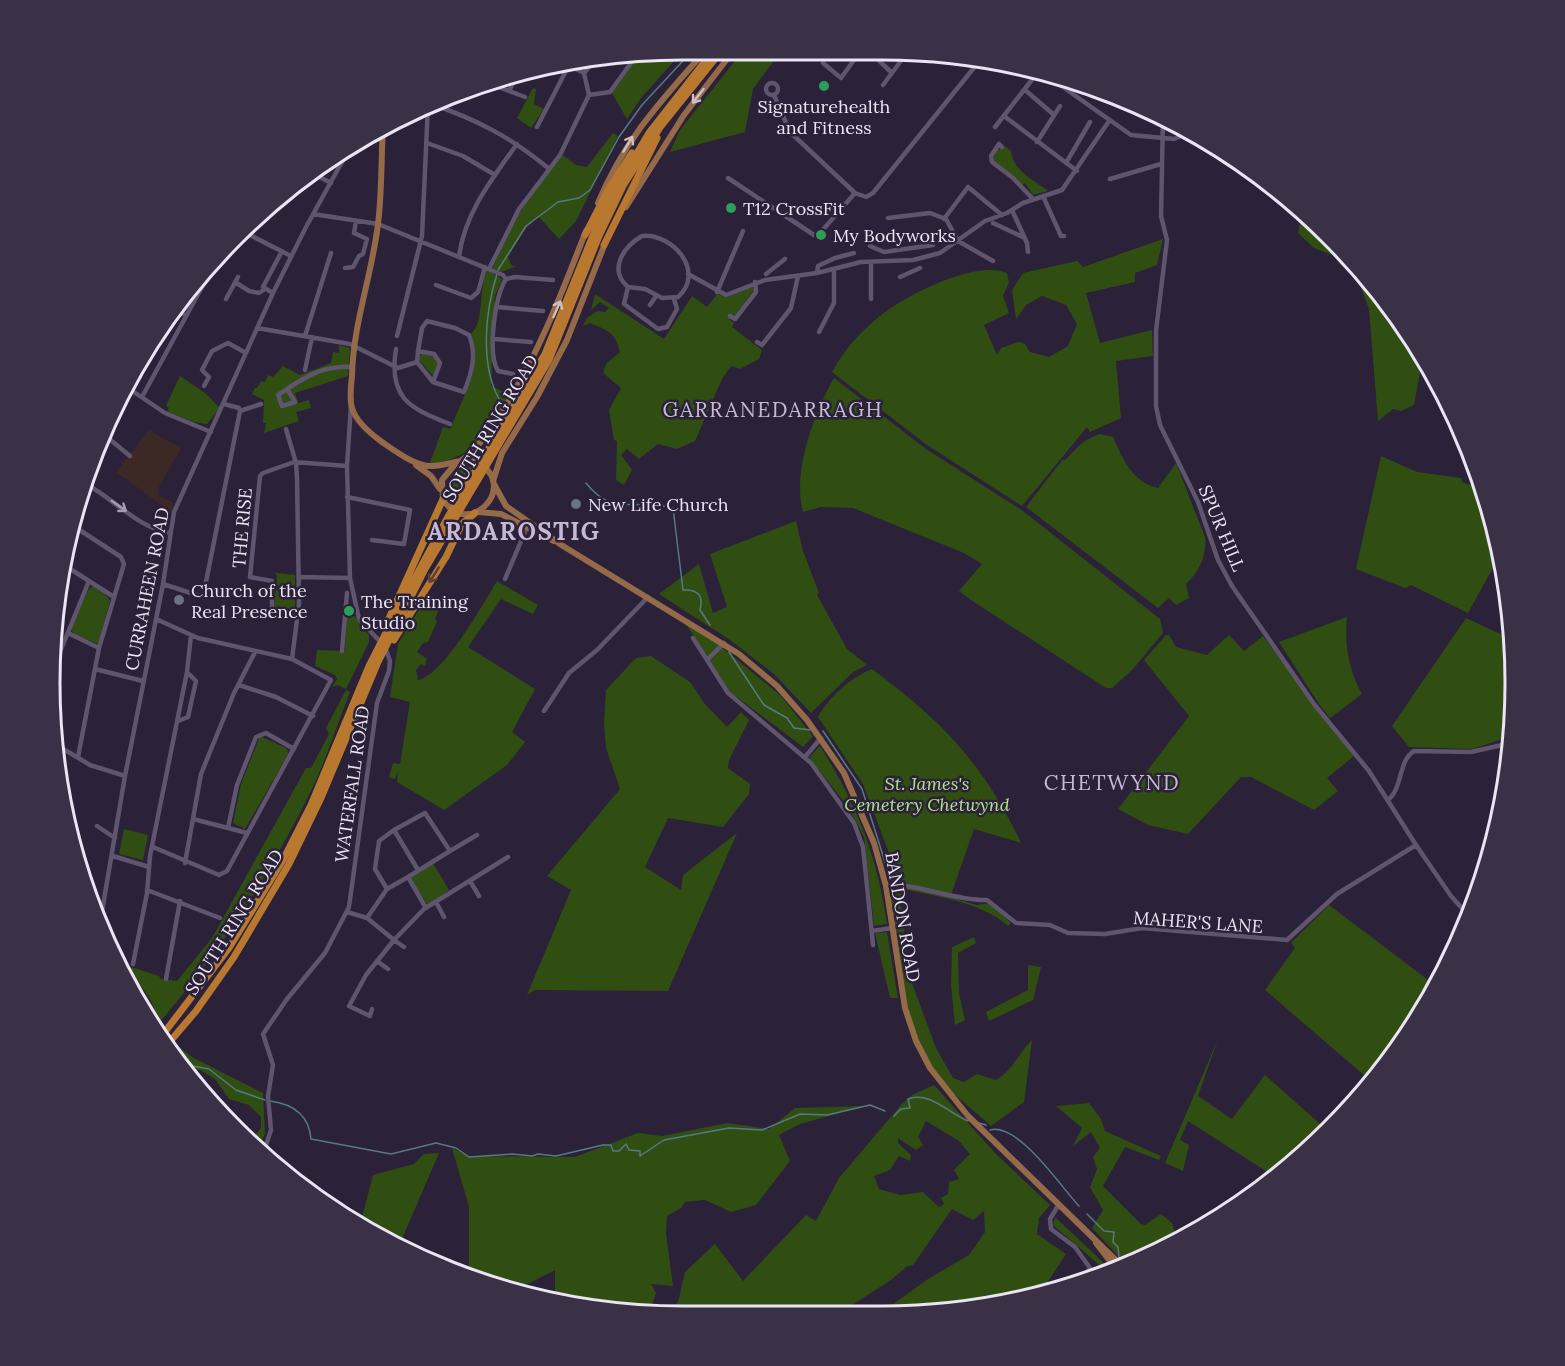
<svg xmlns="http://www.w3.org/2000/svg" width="1565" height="1366" viewBox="0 0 1565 1366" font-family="Lora,serif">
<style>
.education{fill:#3c2825}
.green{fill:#304e12;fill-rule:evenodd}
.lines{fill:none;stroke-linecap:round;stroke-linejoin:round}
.stream{stroke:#567a85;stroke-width:1.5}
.minor{stroke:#60556e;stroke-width:4.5}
.major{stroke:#956a49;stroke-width:6}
.highway{stroke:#b87830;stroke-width:7}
.oneway{stroke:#d0bfc0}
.oneway2{stroke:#a59cb0}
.oneway3{stroke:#5c3f35}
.leisure-dot{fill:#2e9e5b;stroke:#2b2138;stroke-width:2}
.worship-dot{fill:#6b7280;stroke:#2b2138;stroke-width:2}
.labels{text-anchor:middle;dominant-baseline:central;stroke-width:5;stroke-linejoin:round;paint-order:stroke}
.poi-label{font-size:18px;fill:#eae4f3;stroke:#2b2138;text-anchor:start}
.street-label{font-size:18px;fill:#eae4f3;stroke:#2b2138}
.park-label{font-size:18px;font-style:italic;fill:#b1e28b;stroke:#2b2138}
.quarter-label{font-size:21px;letter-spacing:1.5px;fill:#c6b9d6;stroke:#2b2138}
.district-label{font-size:24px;font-weight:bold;letter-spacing:1.5px;fill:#c6b9d6;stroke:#2b2138}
.rim{fill:none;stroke:#eae4f3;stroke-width:3}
</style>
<rect width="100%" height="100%" fill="#2b2138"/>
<path class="education" d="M149,430l32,18 -22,39 -1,8 16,8 -3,9 -55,-40z"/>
<path class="green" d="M684,50l-43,48 -14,21 -15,-26 27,-38z
M743,51h38l-28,38 -8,43 -75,20 10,-22z
M533,88l3,1 -2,15 10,5 -13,19 -14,-10z
M613,133l5,3 -42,85 -17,18 -20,-22 -13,11 -18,29 4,9h5l-15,6 -9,-4c16,-41 39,-81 70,-113l13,10 11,2z
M1005,146l6,5c2,20 22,28 37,40l-15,4 -8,-12 -3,2 -29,-25 3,-9z
M1302,213l57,53 64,90 -9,49 -13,6 -8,-2 -15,12 -9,-112 -18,-47 -37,-14 -16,-15z
M1163,239l-6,26 -22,8v9l-49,11 14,50 52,-13 1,26 -37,5 5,57 -31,14 -3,-5 -65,79 -95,-61 -95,-73c12,-22 28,-40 48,-56 24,-20 96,-57 127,-43l2,9 -6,14 6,17 -25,12 13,30 4,-7 18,-6 6,2 5,8 19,5 19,-11 9,-22 -11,-19 -24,-9 -16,9 -10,14 -4,-29 11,-17 54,-12 6,6z
M487,270l15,9 -7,17 -4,90 18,8c-23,37 -29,61 -76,70l-3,-1 13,-36 7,2 3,-6c11,-29 30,-57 18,-89 14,-13 7,-45 16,-64z
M753,287l1,3 -18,24 -7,5 5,4 -2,4 30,23 -3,9 -19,10 -9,-3 -9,13 -27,62 -18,8 -19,-5 -19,15 -12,-10 -6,6 11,15 -8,15 -8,-5 1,-39 -3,-1 -5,-30 12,-22 -18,-15 3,-9 14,-12c-5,-20 -11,-21 -30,-29l-7,3 4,-8 10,-7 8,1 4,-4 -9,-6 -9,8 4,-16 69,45 28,-43 15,11 10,-13 9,3z
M339,345l11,3 -2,28 -53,17 3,10 11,-3 2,8 -15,4 3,9 -35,12 2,-10h-3l1,-23 -12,-6 3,-6h2l4,-7 4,1 3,-7 5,2 10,-11 17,9 31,-12 2,-11 6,1z
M422,353l12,3 4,6 -5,14 -15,-17z
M180,376l25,17 15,15 -13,16 -14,-2 -26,-11 2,-3 -3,-2z
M834,378l92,71 97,62 137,108 3,14 -30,36 -21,19h-6l-135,-88 -12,-9 23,-27 -18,-11 -111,-45 -32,-1 -18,5c-11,-40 11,-99 31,-134z
M1100,434l13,3c10,22 19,45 45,51l18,-25 29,74c2,19 -6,35 -19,47l3,14 -13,7 -7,-7 -11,10 -132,-101 37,-48 2,1c14,-13 15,-19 35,-26z
M1381,456l36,16 44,6 1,4 23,9 15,64 -32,58 -57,-28 -6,3 -49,-19z
M473,467l-20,33c-10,-16 -1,-35 20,-33z
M796,521l7,30 16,42 -2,2 30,54 20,16 -14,7 -42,41 -37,-39 -44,-34 -71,-46 40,-30 14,49 14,-6 -17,-53z
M275,573l20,2v38l-21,-3 3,-34z
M497,581l41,24 -5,9 -32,-15 -33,48 67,42 -23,43 13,10 -18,23 -63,45 -47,-28 1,-11 -3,8 -6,-2 4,-14 7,1 10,-62 -20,-5 8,-53 25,-41 18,1 -6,15 2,2 -9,21 -5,1 -6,9 10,7 -2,7 -4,-2 -5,6 2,10c25,-4 65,-76 79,-99z
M93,586l14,10 3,5 -12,43 -24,-10 -3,-5 17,-39z
M351,612l18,23v7l-23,47 -8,-4 -6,2 5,-8 -2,-4 -20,-9 2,-16 28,1 2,-37z
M1347,617c-3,28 2,53 15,77l-32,24 -11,-14 -40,-62z
M1466,618l45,21 1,97 -40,13 -63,-2 -17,-21z
M686,624l32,20 63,52 32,40 -10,11 -73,-55z
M1166,635h3l7,12 31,8 22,-20 15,16 19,-15 91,120 -27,22 11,13 -24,19 -63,-33h-10l-53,57 -40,-9 -30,-16 71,-93 -45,-56z
M651,656l39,26 14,21 23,24 14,-15 8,8 -20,40 -1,8 22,16 -1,10 -26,33 -55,-9 -23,49 36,23 2,-15 54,-42 -69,158 -133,-1 -8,5 44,-105 -24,-14 73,-87 -14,-41 -2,-24 2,-34 30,-32z
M872,669c71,53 111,94 149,174l-47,-14 -23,66 -27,-5 53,15 13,-2 21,20 -3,3c-27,-24 -70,-29 -105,-37l-3,9 9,77 27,73 17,30 11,4 13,-8 19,6c16,-9 23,-27 36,-40l-8,62 -33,24c-16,-15 -34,-28 -49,-44 -41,-46 -44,-135 -52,-194l12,-4 -7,-2 -5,-6 -1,-23 -26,-69 -45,-67c12,-21 32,-39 54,-48z
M346,690l4,2c-11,28 -21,58 -33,86 -42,89 -95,172 -159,246 -2,-21 -17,-43 -36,-52l-6,-13 8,3 1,3 34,11 2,3 16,2 35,-43 94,-170h5l18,-34 -3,-6z
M260,736l26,12 3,5 -44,76 -12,-6 8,-39z
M820,746c37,59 57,109 67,178l-13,2 -10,-89 -16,-30 -39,-50z
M124,829l24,6 -5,25 -24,-6z
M433,863l16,27 -21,15 -17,-25 1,-4z
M1329,905l107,81 -52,83 -12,13 -107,-92 30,-42 -4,-5z
M887,932l11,66h-8l-15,-65z
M974,937l2,6 -18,10 1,40 6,27 -10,5 -4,-40 1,-38z
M1028,965l13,2 -8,33 -44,21 -3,-9 42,-22z
M1218,1039l-20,57 34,23 33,-44 62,55 -28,30 -24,17 -87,-56 -8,19 9,5 -6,26 -18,-8z
M178,1046l14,11 71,36 2,41 -6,12 -8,-6 10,-12v-11l-12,-12 -20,-6 -14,-20 -15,-9 -14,2 -1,-11 -13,-8z
M934,1085l62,69 54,51 -11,13 -2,16 29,20 -25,38 -117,23h-46l50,-36 41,-24 16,-23 -1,-21 -11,9 -21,-11 -39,56 -7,2 -15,13 -56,36h-152l-26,-2 2,-8 12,5 7,-9 7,-30 30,-28 28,37 63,-66 10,6 23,-43 62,-73 11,-10zM926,1121l33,20 11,13 -16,16 5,9 -10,3 -1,12 -7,4 3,6 -5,3 -16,-15 -23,3 -21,-6 -5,-13 16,-6 9,-14 11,5 1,-6 -13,-12v-5l18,12 7,-5 -5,-8z
M1089,1103l12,16 4,12 56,25 -2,4 -34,-13 -22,39 38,38 4,1 16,-11 11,9 5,17 -3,3 -48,21 -34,-36 11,-18 -13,-23 7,-18 -4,-12 7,-9 -9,-16 -18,14 9,-18 -26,-22z
M865,1106l-65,18 -21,11 11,26 -34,44 -25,7 -26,-12 -20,2 -4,6 -14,8 -1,17 7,53 -22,-2 5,9 -7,20 -94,-10v-33l-39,20 -2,-9 -21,3 -24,-7v-70l-17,-59 16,8 107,1 63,-24 24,3 65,-13 42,6 26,-21z
M439,1153l-40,93 -39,-21 13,-50 41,-11 10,-10z
M1055,1217l51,48 5,6 -8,4 2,-5 -52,-45z"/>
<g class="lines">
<path class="stream" d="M498,270l28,-44 32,-24 21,-4 11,-8 29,-53 23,-32 51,-55
M497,274c-12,38 -17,90 2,125
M586,483c27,35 51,14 87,25l10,82c14,-1 21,5 17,20l10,15
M729,652l35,53 23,13 7,10 16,2
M823,731l39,58 28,89
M123,975l14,15 20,38
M175,1044l18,22 16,3 27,21 29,10
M270,1101c23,3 39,14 41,38l80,15 45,-11 20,5 13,9 43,-3 20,2 6,-2 18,2 47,-11h8l2,6h6l7,-7 3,6 11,1v5l24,-16 65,-12 33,2 38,-16 27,1 43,-10 15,6
M894,1116l7,-7 9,-1 -2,-9c22,-8 40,14 60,22
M979,1123l7,2
M990,1130c28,-8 71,57 89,76
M1087,1214l17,17 10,1 -1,10 5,5 1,11 10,5"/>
<path class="minor" d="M812,53l1,-1
M871,53l21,20
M823,63l18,15 18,-25
M584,73l10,-12
M1043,73l88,62 43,4 5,-2 4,-10
M766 89a6 6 0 1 1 12 0a6 6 0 1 1-12 0Z
M488,83l37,14
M883,85l23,-31
M1025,90l28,24
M509,91l10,-20
M589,95l21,-3 26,-36
M774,95l16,37 65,61 11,4 7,-4 108,-134
M431,104c45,15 81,34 117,64
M1133,105l10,4
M1004,116l73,55
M1163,118l-2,98 6,24 -11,91v75l4,19 38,77 20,58 14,26 82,118 55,67 47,74 35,51 17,19
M537,127l32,-62
M995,127l43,-55
M1037,142l23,-36
M427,143l36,13 32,19
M1002,147l-3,-3 -8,12 1,6 21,16 20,21
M561,153l28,-58 -5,-22 -16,-8
M1066,163l24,-41
M314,174l17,9
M319,176l6,-9
M728,178l86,57 6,-2 35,-40
M1110,179l51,-15
M1043,196l18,40h3
M1012,210l15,33 1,9
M313,214l65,10 125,51 3,4c-11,17 -19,74 -8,92l15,3
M888,218l42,-5 16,6 12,22 35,20
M944,219l24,-32 34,28
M993,223l32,15
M242,231l49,25
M642,236c31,-3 64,36 36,61l-16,1 -17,-9 -17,-2c-20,-17 -5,-40 14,-51z
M870,246l14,6 49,-7
M459,257c5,-43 33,-78 58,-113
M871,262v37
M345,268l8,-1 6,-11 4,-2 4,-15 -13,-6 2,-12
M489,269l30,-60 41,-54
M817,273l1,-7 17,-8 19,-5
M688,274l38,21 39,-15 52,-7 44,-11 52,-2 27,-7 45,-32 22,-8 16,-10 39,-13 47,-69
M766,274l19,-15
M900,277l20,-9
M506,279l9,-2 38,3
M235,282l14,9 10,2 6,-4
M436,285l35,13 7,-6 7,-25
M628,287l-4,17 34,25 9,-2 10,-18 -3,-10
M717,292l26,-61
M273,293l-10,-6 19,-36
M226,299l12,-22
M650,305l6,-9
M497,307l46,4
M174,308l12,8
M730,316l5,3 21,-27 -1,-10
M257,328l93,16 48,24 19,-6 1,-11 16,3 6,9 -7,19 -16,-20
M819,332l15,-29v-34
M305,336l26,-83
M397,336l25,-100 6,-131
M494,339l37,3
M757,342l5,3 29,-37 7,-32
M396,349c-8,49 13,59 54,75
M418,351l4,-23 5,-7 28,7 14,7c8,20 3,37 -5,57l-31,-10
M305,370l7,-33
M204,386l5,-9 -7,-7 10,-19 16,-8 18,10
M128,388l37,25 46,19
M287,389l8,13 -13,4 -4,-11c24,-16 43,-30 74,-28
M142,397l77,-141
M240,411l21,-7
M286,429l10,34 1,14 2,127 -7,55
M102,433l28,23
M86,484c28,15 53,45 85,49
M347,497l63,13 -6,34 -32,-4
M75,527l46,30 3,7 -25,84 -21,109
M64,565l50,32
M299,577l51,1
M505,579l22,-52
M163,584l40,13 37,-186 -1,-3 -15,-4
M299,617l-27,-5v-31l-22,-4 10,-101 3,-3 31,-11 53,4
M68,633l31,15
M693,638l35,55 83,70 43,60 9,24 10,98
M342,651l5,-58
M707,660l17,-17
M53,669l36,-88
M95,669l48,12
M239,685l37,12 37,19
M544,711l25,-38 28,-23 51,-53
M178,721l10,-4 8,-36 -9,-9
M55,744l35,21 35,11
M805,757l16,-19
M1388,800c15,-12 10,-39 26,-49l57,1 40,-9
M193,819l35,9
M97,826l18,12
M394,830l31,-17 25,38 -42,26
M247,833l-19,-5 9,-43 19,-48 10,-4 28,16
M153,847l66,28 8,-4 104,-191 -39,-21 -94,-21 -42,-19
M450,851l27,-16
M113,856l36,11
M185,863l16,-89 33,-81 21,-41
M470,881l9,15
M886,886c28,-4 68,15 101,14l29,23 34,2 18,8 37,1 37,-6 145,12 50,-46 79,-49
M387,889l-12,-20 4,-28 15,-11 24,40
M147,890l73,28
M436,902l8,15
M93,908l9,2
M347,912l20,6 27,22 -28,35 -17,31 21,10 2,-7
M367,918l20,-29 21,-12 18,31
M100,923l25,-147 38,-192 11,-72 99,-219 33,-66 42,-76
M872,931l20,-3
M404,947l-10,-7 30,-31 84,-52
M377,961l11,8
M133,964l14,-71 3,-37 37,-184 4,-37
M166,979l14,-78
M264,1151l7,-21 -3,-34 5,-31 -10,-31 24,-35 38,-46 24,-46 28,-204 12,-32 1,-10 -5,-14 -26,-28 -9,-41 -3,-112 4,-61
M1059,1204l-9,15 1,10 24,18 15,21 -5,8 -17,10"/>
<path class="major" d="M383,128c-2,32 -1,65 -5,96 -6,51 -25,100 -26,152 -1,11 -3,22 0,32 4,14 19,26 30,34 13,9 33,24 49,24 18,1 35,-13 52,0 33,25 -17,73 -40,33l-1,-19 15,-18
M598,203c28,-66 62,-101 108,-153
M626,207l58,-92 50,-65
M462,460c19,-14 30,-33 43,-53 35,-56 57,-115 81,-176
M416,465l15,11 9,13
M493,481l9,-28 35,-56 30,-57 39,-99
M494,484l12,22 57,40 176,108 38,32 30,34 37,53 30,70 12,43 19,122 11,33 14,27 38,48 154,150
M478,512l23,2 53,27
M1096,1243l20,26"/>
<path class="highway" d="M585,235l22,-43 25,-39
M604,245l53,-107
M386,625l57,-126
M394,640l52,-83 16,-33 13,-11
M161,1037l68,-89 54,-88 28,-55 58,-139 27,-53 53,-98 96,-161 51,-126 20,-40 33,-55 65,-83
M167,1045l29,-34 38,-54 55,-93 32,-66 57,-136 47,-93 124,-209 50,-124 24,-50 38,-60 61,-76"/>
</g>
<defs><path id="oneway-shaft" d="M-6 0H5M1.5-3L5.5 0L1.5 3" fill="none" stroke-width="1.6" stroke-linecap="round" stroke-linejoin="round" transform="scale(1.5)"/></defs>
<g class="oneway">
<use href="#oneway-shaft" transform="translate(698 96) rotate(128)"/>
<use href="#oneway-shaft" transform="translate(628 144) rotate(-59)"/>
<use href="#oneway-shaft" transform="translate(557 309) rotate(-66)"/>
</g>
<use class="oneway2" href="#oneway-shaft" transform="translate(119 506) rotate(35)"/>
<use class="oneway3" href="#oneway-shaft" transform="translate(434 575) rotate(122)"/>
<g class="leisure-dot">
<circle cx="824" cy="86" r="6"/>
<circle cx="731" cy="208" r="6"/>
<circle cx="821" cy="235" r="6"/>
<circle cx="349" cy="611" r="6"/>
</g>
<g class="worship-dot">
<circle cx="576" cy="504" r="6"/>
<circle cx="179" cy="600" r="6"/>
</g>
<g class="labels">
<g class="poi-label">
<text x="824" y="106" text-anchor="middle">Signaturehealth<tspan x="824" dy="21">and Fitness</tspan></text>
<text x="743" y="208">T12 CrossFit</text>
<text x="833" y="235">My Bodyworks</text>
<text x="588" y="504">New Life Church</text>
<text x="191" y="590">Church of the<tspan x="191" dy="21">Real Presence</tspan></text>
<text x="361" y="601">The Training<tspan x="361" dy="21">Studio</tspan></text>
</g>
<g class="street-label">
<text transform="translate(490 428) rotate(-59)">SOUTH RING ROAD</text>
<text transform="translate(242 528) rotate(-85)">THE RISE</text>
<text transform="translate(1222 528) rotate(67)">SPUR HILL</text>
<text transform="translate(147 589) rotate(-79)">CURRAHEEN ROAD</text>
<text transform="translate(352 784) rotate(-82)">WATERFALL ROAD</text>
<text transform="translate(903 917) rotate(80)">BANDON ROAD</text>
<text transform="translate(234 922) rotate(-58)">SOUTH RING ROAD</text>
<text transform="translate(1198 922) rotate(4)">MAHER'S LANE</text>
</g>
<g class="park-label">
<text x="927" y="783">St. James's<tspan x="927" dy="21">Cemetery Chetwynd</tspan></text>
</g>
<g class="quarter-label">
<text x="773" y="409">GARRANEDARRAGH</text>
<text x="1112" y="782">CHETWYND</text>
</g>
<g class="district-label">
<text x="514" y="531">ARDAROSTIG</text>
</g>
</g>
<path d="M0 0H1565V1366H0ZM683 60H882A623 623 0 0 1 1505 683V683A623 623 0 0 1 882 1306H683A623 623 0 0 1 60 683V683A623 623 0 0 1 683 60Z" fill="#3a3147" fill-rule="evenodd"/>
<path class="rim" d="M683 60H882A623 623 0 0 1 1505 683V683A623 623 0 0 1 882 1306H683A623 623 0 0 1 60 683V683A623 623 0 0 1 683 60Z"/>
</svg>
